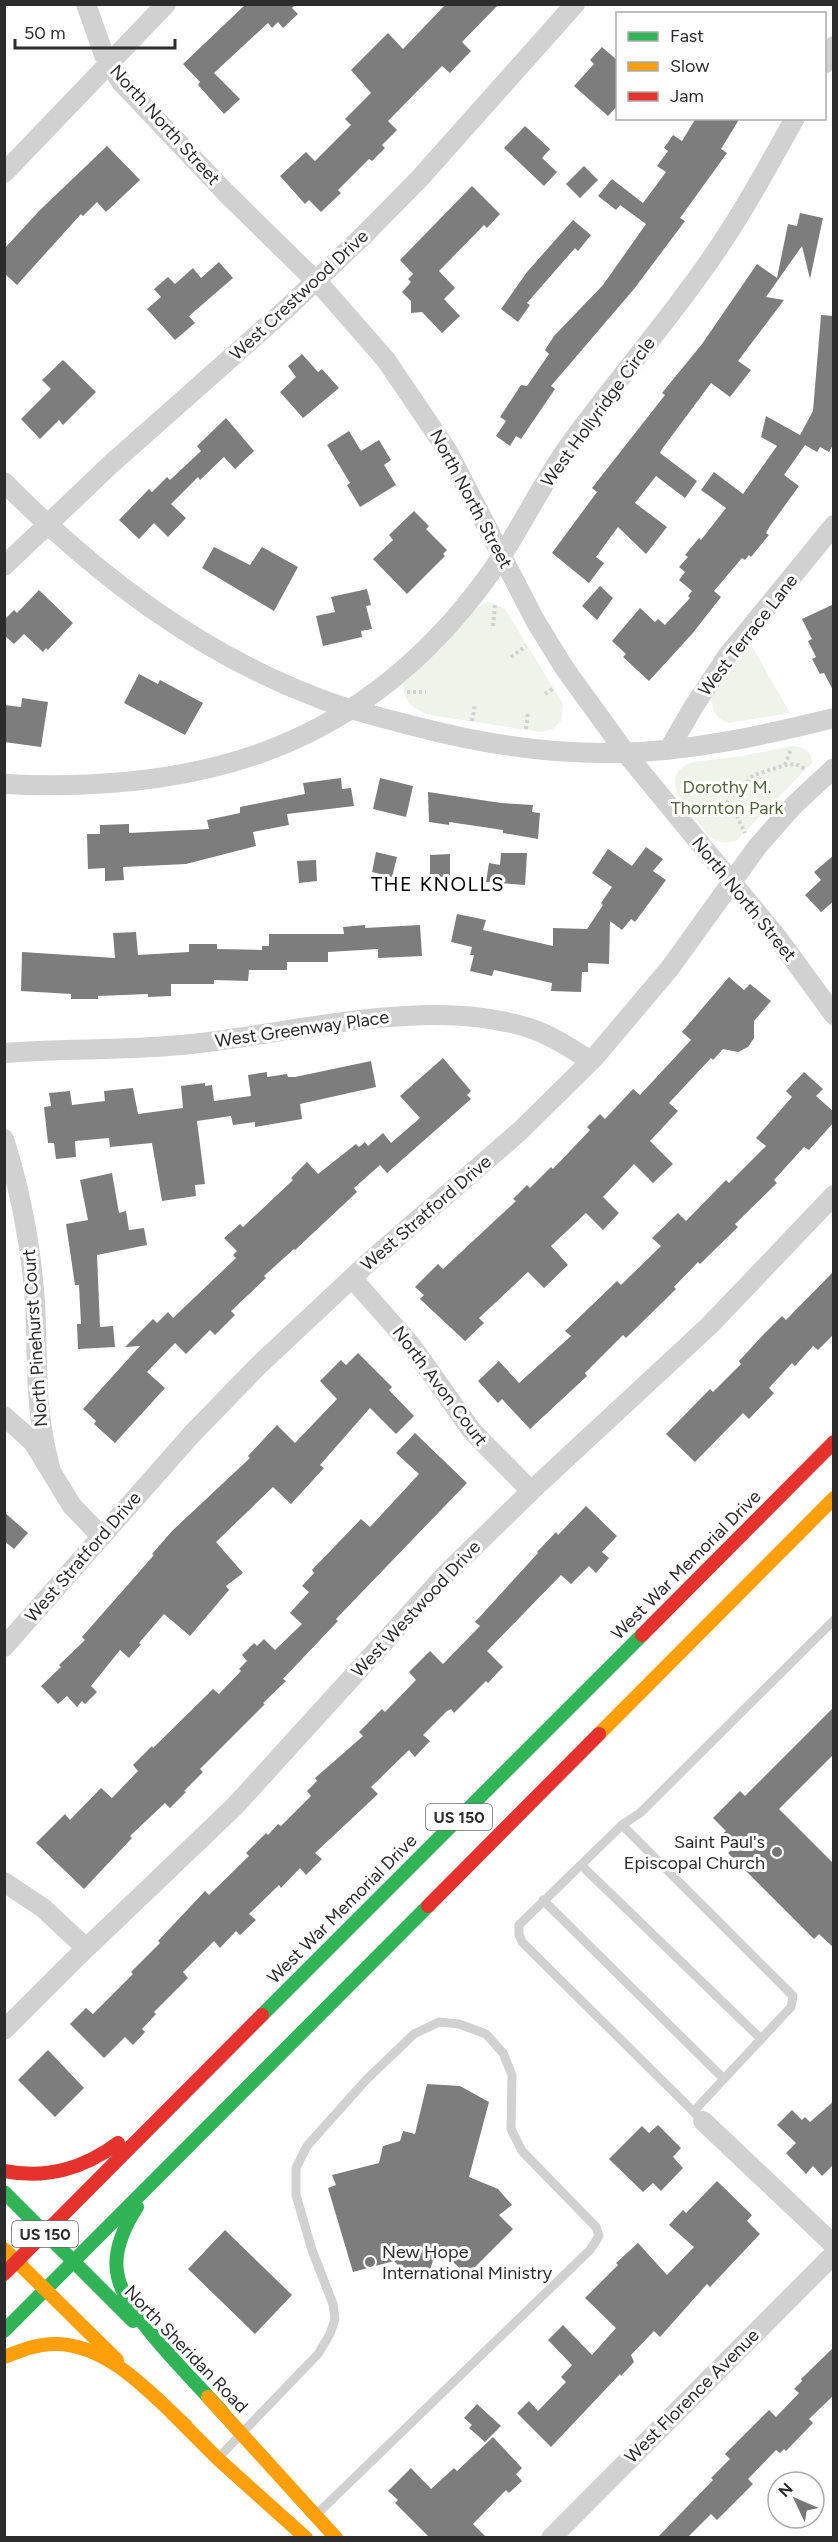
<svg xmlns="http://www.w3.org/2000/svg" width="838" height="2542" viewBox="0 0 838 2542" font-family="Figtree,sans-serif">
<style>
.green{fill:#f0f3ea}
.building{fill:#7d7d7d}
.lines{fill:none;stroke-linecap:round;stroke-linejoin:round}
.path{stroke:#d1d1d1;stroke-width:4;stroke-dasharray:3 3;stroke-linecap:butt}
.lane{stroke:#d1d1d1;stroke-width:9}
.street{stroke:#d1d1d1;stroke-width:20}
.fast{stroke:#30b455;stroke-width:14}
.slow{stroke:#ff9f0a;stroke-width:14}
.jam{stroke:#e5322d;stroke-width:14}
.poi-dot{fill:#767676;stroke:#fff;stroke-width:2}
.labels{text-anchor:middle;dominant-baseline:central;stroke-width:6;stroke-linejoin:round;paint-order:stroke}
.shield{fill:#fff;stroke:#6b6b6b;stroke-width:1.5}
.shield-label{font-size:16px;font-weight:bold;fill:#2c2c2c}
.street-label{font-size:18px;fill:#2c2c2c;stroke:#fff}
.park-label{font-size:18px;fill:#55653b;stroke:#fff}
.poi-label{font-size:18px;fill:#2c2c2c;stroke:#fff;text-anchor:end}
.neighbourhood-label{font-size:20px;letter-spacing:1.5px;fill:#000;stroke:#fff}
</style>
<rect width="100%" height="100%" fill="#fff"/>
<path class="green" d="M489,602l16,7 58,95 -2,17 -8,8 -11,3 -113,-17c-16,-6 -27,-14 -25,-32 12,-13 26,-24 38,-36 14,-14 27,-40 47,-45z
M750,643l40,70 -62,10c-14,-5 -17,-15 -16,-29z
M792,746c11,1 20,4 20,17l-75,77c-7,3 -15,4 -23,-1 -7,-4 -13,-14 -19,-21 -15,-18 -36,-44 -2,-56l49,-6z"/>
<path class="building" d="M246,4h50l-4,4 6,6 -15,14 -5,-6 -6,6 -4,-5 -54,50 26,26 -16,15 -26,-29 2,-3 -17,-18z
M446,4h53l-37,38 9,9 -21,22 -8,-7 -54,55 9,9 -15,15 3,3 -13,13 -3,-2 -31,31 3,3 -20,19 -12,-12 -4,4 -25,-28 26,-24 9,9 36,-36 -6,-6 26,-26 -20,-23 37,-37 15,16z
M602,47l16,14v44l-10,11 -34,-30 20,-22 -4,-4z
M696,118h44l-19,31 6,4 -47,65 5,3 -51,68 -83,97 4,3 -34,50 -5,-3 -6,10 -14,-10 10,-15 -6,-4 21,-32 6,1 22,-32 -4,-4 9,-14 49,-51 43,-61 -26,-19 -4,5 -18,-14 14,-17 31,24 23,-31 -9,-6 11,-15 -4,-3 9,-13 9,6z
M525,126l25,23 -8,9 15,14 -13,14 -40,-38z
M107,146l33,34 -34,32 -9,-10 -14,14 -2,-2 -64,71 -13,-12v-24l36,-39z
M584,166l14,14 -18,18 -14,-14z
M472,186l28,28 -13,14 -3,-3 -45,46 16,17 -11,11 16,17 -18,17 -20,-21 -11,1v-12l-9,-9 9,-10 -3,-3 5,-5 -13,-14z
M800,213l23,5 -13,61 -8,-33 -36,51 18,3 -46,61 13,9 -21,27 -19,-14 -49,66 -2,4 37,28 -12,17 -29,-22 -21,27 32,24 -21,27 -28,-27 -22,30 8,6 -15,20 -37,-30 45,-61 -5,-4 73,-93 -3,-2 40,-49 55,-80 20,14 11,-54 9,2z
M573,220l18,15 -13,16 -3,-3 -48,55 3,2 -12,17 -17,-13 26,-37z
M219,262l14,16 -44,38 6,7 -20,17 -28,-31 14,-12 -7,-8 14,-12 7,7 18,-16 8,10z
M821,315l13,1v127l-5,9 -9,-5 -3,5 -12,-7 -21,30 15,11 -29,40 -4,7 3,2 -18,22 -2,-2 -4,5 -3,-2 -28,33 7,6 -29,37 -43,47 -26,-24 3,-3 -14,-13 28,-33 15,14 3,-3 7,6 25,-27 -2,-2 4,-5 -13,-11 6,-8 -6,-5 9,-10 -3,-2 14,-17 2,2 25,-32 -25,-18 13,-18 29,22 34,-48 -16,-9 5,-21 34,19 13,-24z
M302,354l16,18 4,-3 17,19 -36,30 -23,-26 16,-15 -8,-11z
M63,360l33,32 -33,33 -4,-5 -19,19 -19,-20 30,-30 -9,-9z
M226,418l28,33 -19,18 -11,-12 -24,23 -2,-3 -27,27 15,14 -18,19 -14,-14 -15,16 -20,-19 30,-31 3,3 15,-15 3,3 31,-29 -4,-5z
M349,431l12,20 18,-11 12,20 -7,5 12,20 -36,22 -13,-22 3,-2 -23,-38z
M414,511l15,15 -3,3 21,21 -4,4 2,2 -38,38 -34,-35 20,-19 -4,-5z
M214,547l36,18 12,-18 36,20 -24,44 -72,-43z
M600,586l13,12 -16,22 -15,-14z
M367,589l4,16 -5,1 6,23 -11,2 1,6 -39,9 -7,-30 19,-4 -4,-15z
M39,590l34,33 -25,27 -2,-2 -3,4 -19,-18 -10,10 -10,-9v-15l10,-10 3,3z
M834,604v88l-10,-19 -4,1 -8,-15 4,-2 -8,-16 4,-2 -10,-20z
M139,674l19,10 2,-4 43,23 -18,32 -61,-32z
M22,698l26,4 -7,45 -37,-5v-37l17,2z
M341,778l1,11 9,-1 3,18 -67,8 2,11 -36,7 3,14 -70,18 -63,3 1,13 -19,1v-13l-17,1 -1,-35h13v-9l29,-1v9l80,-4 -2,-9 33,-7v-6l65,-13 -2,-11z
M380,778l33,8 -7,31 -33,-8z
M428,792l73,11 32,2 -1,7 8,1 -2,26 -35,-6v-3l-54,-8v3l-20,-3z
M646,847l17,12 -10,12 13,9 -31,42 -4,-3 -9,11 -12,-9 -1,43 -21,-1v9h-6l-1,20 -30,-1 1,-8 -58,-13 -2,6 -22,-5 4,-16h-4l2,-8 -21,-5 6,-28 29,6 -3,10 70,16v-18l34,1 16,-24 -2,-2 11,-16 -20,-14 16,-24 24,17z
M376,852l21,5 -5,20 -20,-5z
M501,853h26l-2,32 -39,-3 3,-19 11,2z
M450,854v23h-20v-22z
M834,855v46l-13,11 -16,-17 16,-15 -7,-8z
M316,860l1,21 -18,2 -2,-22z
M365,925v3l55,-3 2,31 -44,2v-9l-50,3v10h-41v8h-38l-1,11 -34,-1v4h-43v12l-23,1v-3l-50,2v3h-27v-5l-50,-3 1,-39 93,6 -2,-25 23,-1 2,23 51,-3v-8h28v5l45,1v-4h7v-12h75l-1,-7z
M729,977l15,13 6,-6 21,17 -17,20v17l-6,9 -10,5 -15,-3 -10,11 -2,-2 -42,45 9,8 -28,30 23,23 -20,19 -19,-19 -31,33 16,16 -16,17 -17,-17 -35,33 17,19 -24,23 -16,-16 -49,46 5,5 -19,18 -45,-42 4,-4 -9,-8 23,-23 5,5 73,-68 -3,-2 14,-14 3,3 21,-21 2,2 37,-39 -3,-3 13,-13 5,5 28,-30 7,6 51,-55 -9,-8z
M443,1058l28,33 -4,4 4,4 -84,74 -7,-8 -26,23 3,4 -62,58 -1,-1 -30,27 2,2 -35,33 4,4 -20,20 -5,-5 -24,24 -11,-11 -28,29 18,16 -50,55 -21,-19 2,-3 -13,-12 57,-63 -15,1 28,-28 4,4 11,-11 5,6 63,-60 -3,-3 4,-4 -13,-13 16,-14 3,3 50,-47 -2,-2 16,-16 11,12 38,-30 3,3 6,-5 3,4 15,-13 8,10 29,-25 -20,-22z
M371,1061l5,26 -76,17 2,15 -47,8v-5l-22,3 -2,-9 -34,5 8,63 -10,1 1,11 -34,5 -10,-58 -42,4 -1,-9 -34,3 1,16 -20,2 -2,-16h-6l-4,-36 7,-1 -2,-13 21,-2 2,14 33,-4 -1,-10 29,-3 5,26 45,-6 -2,-22 24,-3v3l7,-1 2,16 37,-5 -3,-21 19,-3v5l20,-3 1,3h7z
M804,1072l19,17 -7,7 18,16v10l-25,28 -5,-3 -30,33 3,3 -42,41 3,3 -38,37 -2,-2 -24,25 2,2 -50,49 -3,-3 -38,38 2,3 -57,53 -28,-30 -4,4 -20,-22 21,-20 20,22 52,-47 -6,-5 52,-50 4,4 40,-39 -9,-8 26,-25 8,8 40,-41 3,3 37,-37 -10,-8 36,-41 -6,-6z
M112,1173l7,40 7,-2 3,19 15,-2 3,17 -50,10 3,72 13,-1 2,21 -37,2 -1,-25h4l-2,-39h-4l-9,-61 22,-4 -8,-40z
M834,1271v63l-16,16 -5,-4 -18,20 -3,-3 -23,25 5,5 -25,26 -6,-6 -48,49 -29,-28 44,-45 3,3 28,-28 -2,-3 24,-26 19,-19 4,4z
M358,1353l34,34 -3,3 25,26 -18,18 -26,-26 -50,57 4,3 -33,36 -18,-17 -57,55 27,31 -17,13 3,4 -39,46 -26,-22 -25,29 2,1 -12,14 -9,-8 -29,36 6,6 -12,12 -3,-3 -5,6 -10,-11 -9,8 -17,-18 20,-19 -2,-2 26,-25 -3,-3 72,-82 -2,-1 20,-23 78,-73 -2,-2 29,-31 18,18 42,-44 -17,-18 21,-21 5,5z
M415,1433l52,50 -131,136 2,2 -55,58 3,2 -23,22 2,1 -65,65 3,3 -19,19 2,1 -16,16 -5,-5 -35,33 2,2 -48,51 -48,-46 29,-29 5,6 31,-32 11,10 26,-27 -5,-6 19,-19 1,2 60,-59 6,5 22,-23 -2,-2 8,-8 -5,-6 12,-12 3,3 7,-7 11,11 27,-26 -12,-11 19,-21 -7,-6 12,-13 -2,-3 49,-51 9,8 49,-53 -23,-21z
M586,1506l31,30 -15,16 7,6 -13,15 -7,-7 -18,18 -10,-9 -74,76 16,16 -15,16 -2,-2 -32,32 -3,-4 -4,2 -24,24 7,6 -15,16 -6,-7 -38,37 7,7 -63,59 7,6 -16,16 -6,-7 -19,20 -2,-3 -30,29 7,6 -16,15 -4,-4 -16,17 -6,-7 -31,31 5,6 -34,34 2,2 -14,15 3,3 -12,13 -8,-8 -21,21 -34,-34 16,-16 7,6 40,-40 -2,-2 29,-29 -2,-2 47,-50 4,4 40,-39 -3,-3 20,-20 2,2 10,-11 3,2 30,-30 -4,-5 10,-10 -2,-3 48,-42 -4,-4 23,-23 3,3 31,-32 -7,-8 21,-21 13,13 37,-38 -5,-4 63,-69 -1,-1 19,-20 2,3z
M4,1512l24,21 -14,16 -10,-8z
M834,1707v47l-55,55 55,55v84l-15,-14 -5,5 -86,-86 5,-5 -12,-13 5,-4 -13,-13 27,-27 5,5z
M48,2050l36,38 -29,29 -37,-37z
M427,2084l33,2 29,16 -20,75 29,12 14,16 -13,10 14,14 -46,46 -30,-28 -9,30 -15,3 -19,-19 -41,11 -25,-84 8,-3 -4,-10 47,-12 4,-17 17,-5 3,-10 12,3z
M834,2101v63l-12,12 -9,-10 -7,8 -20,-21 10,-10 -19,-18 15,-15 10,10 3,-3 5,5z
M658,2125l23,23 -8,9 10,11 -22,23 -8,-8 -10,9 -34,-33 33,-33 7,7z
M717,2181l35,34 -5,6 13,13 -50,53 -3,-3 -47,53 -6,-6 -23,24 3,7 -13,14 -1,-2 -69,73 -34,-34 12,-12 9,10 28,-29 -5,-5 11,-12 -24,-25 15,-15 29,30 24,-27 -31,-30 33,-33 -2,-2 22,-20 29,32 27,-28 -25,-22 14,-15 3,3z
M225,2230l67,65 -37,39 -67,-65z
M834,2347v48l-25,24 4,4 -27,28 -2,-2 -4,4 -4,-3 -28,29 5,5 -36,36 -6,-6 -24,24h-30l56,-58 -2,-2 19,-19 -5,-5 44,-44 7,7 23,-24 -5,-4 8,-8 -1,-2z
M477,2404l24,22 -16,16 -16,-14 3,-3 -8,-7z
M493,2437l29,31 -6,6 6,7 -13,12 -3,-3 -33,34 14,14h-57l-35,-35 3,-3 -10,-9 23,-23 20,21 23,-21 3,3z"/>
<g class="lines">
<path class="path" d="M493,626l2,-22
M511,657l15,-11
M407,692h19
M545,694l9,-6
M472,721l3,-16
M526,729l2,-16
M785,765l6,-16
M742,793l7,-14 5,-4 31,-10 11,-1 9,5
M726,801l10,13 9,19
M697,809l13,-3 24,6"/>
<path class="lane" d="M622,1825l171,171 -2,11 -97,104
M581,1865l180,174
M543,1900l181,179
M703,2121l-181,-179 -3,-7v-10l103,-100 18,-12 194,-193
M219,2457l99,-103 12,-20 5,-15 -2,-15 -21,-54 -16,-55v-27l11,-22 59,-66 48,-46 25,-12 20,2 27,10 17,19 9,22 -1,54 11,22 74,76 3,9 -9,14 -272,263"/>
<path class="street" d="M86,4l18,51 17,27 104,110 99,97 62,71 61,90 89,172 29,47 63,87 149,181 57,78
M824,64l10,-18
M4,173l162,-169
M4,482c91,92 193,170 314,216 31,12 64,20 96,28 64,17 133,28 199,27 75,-1 148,-17 221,-35
M4,566l107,-102 174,-154 79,-75 56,-57 155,-174
M669,749l25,-43 34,-51 106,-130
M4,784c201,10 360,-38 482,-205 31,-42 52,-90 82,-132 43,-60 92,-116 135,-177 35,-48 63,-100 92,-152
M4,1053c63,-5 125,-2 187,-9 106,-11 242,-50 344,-14 20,7 38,20 56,31
M4,1139c17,53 27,108 31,163 3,60 -1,106 15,165
M352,1278l59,67 61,86 59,60
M4,1416l29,26 39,64 29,30
M4,1647l188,-213 66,-68 111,-104 151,-131 74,-73 76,-90 87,-121 37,-42 40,-37
M4,1882l39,26 43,40
M4,2030l73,-73 158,-151 211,-232 85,-83 179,-166 124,-130
M703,2121l131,124
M551,2538l283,-284"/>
<path class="fast" d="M262,2015l380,-380
M4,2192l129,129
M137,2207c-13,20 -25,46 -19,70 9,40 77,104 105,136
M4,2331l424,-425"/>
<path class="slow" d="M599,1734l235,-236
M4,2249l113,111
M4,2357c18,-7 35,-14 54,-13 52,2 93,50 128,82
M208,2397l128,141
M171,2412l47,47 88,79"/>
<path class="jam" d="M642,1635l192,-193
M428,1906l171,-172
M4,2171c43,8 79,-2 114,-28
M4,2274l258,-259"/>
</g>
<g class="poi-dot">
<circle cx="777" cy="1852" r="6"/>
<circle cx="370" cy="2262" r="6"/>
</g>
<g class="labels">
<g class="shield">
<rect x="426" y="1804" width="66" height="26" rx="4.5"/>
<rect x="12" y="2221" width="66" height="26" rx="4.5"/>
</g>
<g class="shield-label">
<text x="459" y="1817">US 150</text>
<text x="45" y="2234">US 150</text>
</g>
<g class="street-label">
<text transform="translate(165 125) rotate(48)">North North Street</text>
<text transform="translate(299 295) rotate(-43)">West Crestwood Drive</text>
<text transform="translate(598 412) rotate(-54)">West Hollyridge Circle</text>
<text transform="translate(471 499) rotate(62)">North North Street</text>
<text transform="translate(748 635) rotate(-52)">West Terrace Lane</text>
<text transform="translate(744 899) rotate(51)">North North Street</text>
<text transform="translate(302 1029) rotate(-8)">West Greenway Place</text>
<text transform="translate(426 1213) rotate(-41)">West Stratford Drive</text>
<text transform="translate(35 1338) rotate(-94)">North Pinehurst Court</text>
<text transform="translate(440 1386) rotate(53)">North Avon Court</text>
<text transform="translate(83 1557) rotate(-49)">West Stratford Drive</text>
<text transform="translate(686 1565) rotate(-45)">West War Memorial Drive</text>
<text transform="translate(416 1609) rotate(-47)">West Westwood Drive</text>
<text transform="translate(342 1909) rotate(-45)">West War Memorial Drive</text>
<text transform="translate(186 2349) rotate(46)">North Sheridan Road</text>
<text transform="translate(692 2396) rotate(-45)">West Florence Avenue</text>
</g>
<g class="park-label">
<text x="727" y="787">Dorothy M.<tspan x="727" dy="21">Thornton Park</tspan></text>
</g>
<g class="poi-label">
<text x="765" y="1842">Saint Paul's<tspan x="765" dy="21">Episcopal Church</tspan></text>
<text x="382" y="2252" text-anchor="start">New Hope<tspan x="382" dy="21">International Ministry</tspan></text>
</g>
<g class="neighbourhood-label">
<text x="438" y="884">THE KNOLLS</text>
</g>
</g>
<rect width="838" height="2542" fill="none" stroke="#2c2c2c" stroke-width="12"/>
<rect x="616" y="12" width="210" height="108" fill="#ffffff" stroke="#ababab" stroke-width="1.5"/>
<rect x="628" y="32" width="30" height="9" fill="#30b455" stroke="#ababab" stroke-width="1.5"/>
<text x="670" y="42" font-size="18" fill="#2c2c2c">Fast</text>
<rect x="628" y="62" width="30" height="9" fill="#ff9f0a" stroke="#ababab" stroke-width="1.5"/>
<text x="670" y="72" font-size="18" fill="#2c2c2c">Slow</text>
<rect x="628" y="92" width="30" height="9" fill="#e5322d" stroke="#ababab" stroke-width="1.5"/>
<text x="670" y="102" font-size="18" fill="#2c2c2c">Jam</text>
<g transform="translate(796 2500) rotate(314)"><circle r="28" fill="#ffffff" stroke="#ababab" stroke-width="1.5"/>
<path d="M0-4.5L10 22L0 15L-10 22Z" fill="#767676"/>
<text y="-9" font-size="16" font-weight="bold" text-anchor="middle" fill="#2c2c2c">N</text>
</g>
<path d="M15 39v9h160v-9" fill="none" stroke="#2c2c2c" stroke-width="3"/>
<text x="24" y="39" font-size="18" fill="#2c2c2c" stroke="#ffffff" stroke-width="4.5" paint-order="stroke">50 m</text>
</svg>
